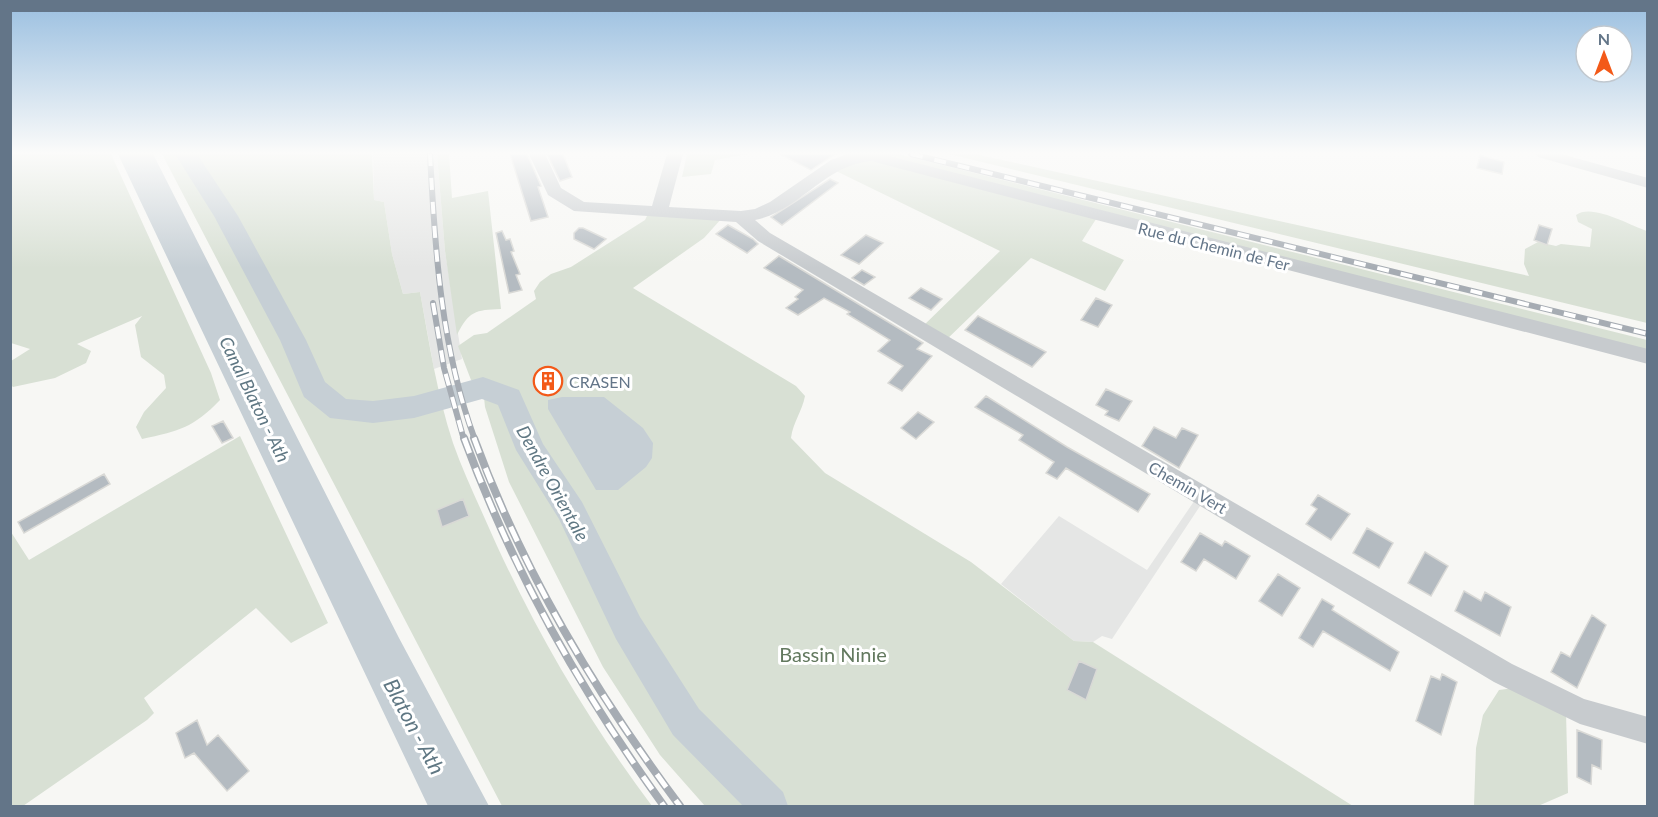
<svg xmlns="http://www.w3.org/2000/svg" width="1658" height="817" viewBox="0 0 1658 817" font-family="Lato,sans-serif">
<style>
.built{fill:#e5e6e5}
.green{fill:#d8e0d4}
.water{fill:#c6cfd5}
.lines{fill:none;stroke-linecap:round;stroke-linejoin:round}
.river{fill:#c6cfd5;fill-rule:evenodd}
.building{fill:#b4bbc1;stroke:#d9d9d6;stroke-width:1.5}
.minor{fill:#c7cbce;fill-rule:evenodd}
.rail-far1-casing{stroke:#a6acb3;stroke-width:6}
.rail-casing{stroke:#a6acb3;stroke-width:8}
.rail-far1{stroke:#fff;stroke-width:4;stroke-dasharray:12;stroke-linecap:butt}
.rail{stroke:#fff;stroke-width:5;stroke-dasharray:16;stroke-linecap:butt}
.labels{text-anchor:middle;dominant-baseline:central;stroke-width:6;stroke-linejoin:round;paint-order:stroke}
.street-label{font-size:16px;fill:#637588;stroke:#fff}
.poi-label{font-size:16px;fill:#637588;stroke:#fff;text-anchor:start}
.water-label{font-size:18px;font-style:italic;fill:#5f7783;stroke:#fff}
.near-park-label{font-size:20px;fill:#63795f;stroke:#fff}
.near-water-label{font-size:21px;font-style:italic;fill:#5f7783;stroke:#fff}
</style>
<rect width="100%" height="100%" fill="#f7f7f4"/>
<path class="built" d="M373,154h64l8,97 17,108 -28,10 -14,-77 -17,2 -11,-40 -8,-52 -10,-2z
M1199,494l7,3 -94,142 -10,-3 -9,6 -19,-1 -73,-57 58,-68 88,54z"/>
<path class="green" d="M10,154h101l100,219 9,27c-27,28 -41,31 -78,39l-6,-12 8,-15 22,-24 -2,-13 -23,-18 -6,-32 7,-9 -65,28 14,7 -5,12 -31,15 -42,9 -2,-2v-24l19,-12 -19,-6z
M162,154h210l2,46 10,2 8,52 11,40 17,-2c9,50 17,102 33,151 9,26 21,51 32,76 46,105 99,196 167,287h-150z
M437,154h12l3,44 36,-7 13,118c-26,1 -32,2 -44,26l-12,-84z
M687,154h61l-33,6 -4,14 -29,3z
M867,154h31l749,186v17l-549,-141 -16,25 42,19 -19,31 -74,-33 -87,84 -24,-13 80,-78 -170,-83 39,-13z
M949,154h26l554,122 -5,-12 1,-15 13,-7 18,4 5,-2 29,3 2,-18 -14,-7 -2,-7c16,-12 53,10 71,16v92z
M649,212l73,6 -18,20 -71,50 163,98 9,10c-3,16 -12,26 -14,42l34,35 146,89 103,79 19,1 260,164h-648l-45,-51 -57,-88 -94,-185 -24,-75 -2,-19 -12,-8 -13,-34 16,-11 13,-2 49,-34 -2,-8 6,-9 11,-8 20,-7 74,-47z
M240,436l88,187 -37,20 -35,-35 -112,90 10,15 -7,7 -124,86h-12v-274l18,28z
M1514,688l52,24 2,81 -30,13h-64l2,-58 7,-33 16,-25z"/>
<path class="water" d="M118,154h35l246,484 90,168h-61z
M562,397h42l39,31 10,15 -1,15 -6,9 -28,23h-22l-48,-81v-9z"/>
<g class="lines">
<path class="river" d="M175,154h22l41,62 68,124 19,42 21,17 27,2 41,-5 69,-19 36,13 24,54 39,58 58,115 59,92 84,83 5,14h-45l-70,-71 -57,-96 -57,-120 -43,-69 -18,-45 -16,-6 -68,19 -41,5 -43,-5 -26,-21 -24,-57 -66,-124z"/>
</g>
<path class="building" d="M510,154h17l14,32 -3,1 10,30 -17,4z
M547,154h16l9,23 -12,4z
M780,154h55l-24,16z
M1480,155l24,7 -2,12 -25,-6z
M830,179l8,4 -56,42 -11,-8z
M728,225l25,14 5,5 -11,9 -31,-19z
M1539,225l13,4 -5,16 -13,-5z
M579,228h4l23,11 -12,10 -20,-10v-6z
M502,231l4,9 4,-1 4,12 -3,1 9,22 -4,1 6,15 -13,3 -13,-60z
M866,235l17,8 -24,21 -18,-9z
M779,256l144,87 -6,6 15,7 -30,35 -14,-8 15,-17 -25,-15 12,-11 -43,-26 3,-2 -26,-14 -26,17 -12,-7 12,-9 -3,-2 8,-7 -39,-22z
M862,270l13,7 -11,8 -12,-7z
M921,288l21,11 -11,11 -22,-12z
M1096,298l16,7 -14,22 -17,-7z
M978,316l53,28 15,8 -14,15 -67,-37z
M1106,389l26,12 -13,20 -14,-6 3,-4 -12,-6z
M986,396l81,51 83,47 -12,18 -72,-44 -9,11 -11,-6 8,-11 -35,-22 4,-5 -48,-28z
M918,412l16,10 -18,17 -15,-11z
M223,421l10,17 -11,5 -10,-17z
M1154,427l22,11 6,-10 16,7 -19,33 -37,-22z
M104,474l6,10 -86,49 -6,-11z
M1318,495l32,19 -19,26 -25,-16 11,-15 -6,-4z
M463,499l6,17 -27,11 -5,-17z
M1367,528l26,15 -14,25 -26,-15z
M1200,533l22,13 3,-5 25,15 -14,23 -32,-20 -8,12 -15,-9z
M1425,552l23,14 -17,30 -23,-13z
M1278,574l22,14 -18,28 -23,-15z
M1464,591l17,10 4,-9 26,15 -11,29 -45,-25z
M1322,599l12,7 -2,4 67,42 -9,19 -67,-40 -10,16 -14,-9z
M1592,615l14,10 -29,63 -26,-16 10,-20 9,5z
M1079,661l18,8 -11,31 -19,-10z
M1442,674l15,8 -16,53 -25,-14 15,-45 9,4z
M197,720l10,25 11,-10 31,36 -22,20 -33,-38 -9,5 -9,-25z
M1577,730l25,10 -1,29 -9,-4 -1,19 -14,-7z"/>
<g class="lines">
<path class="minor" d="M529,154h16l16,34 23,14 68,4 15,-52h16l-14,53 72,4 14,-2 15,-7 61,-42 17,-6h33l767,195v15l-777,-203c-47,4 -71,50 -116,59l15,13 742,431 72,35 64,18v27l-68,-20 -86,-42 -736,-441 -22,-19 -162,-11 -26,-16z
M1536,154h25l87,24v10l-110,-31z"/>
<g class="rail-far1-casing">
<path id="rail-far1" d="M430,154c5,97 11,194 45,286
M911,154l737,180
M433,303l11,65 20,72"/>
</g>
<g class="rail-casing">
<path id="rail" d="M464,438c50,135 116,252 200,368
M474,438c49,134 121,254 206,368"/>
</g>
<use href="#rail-far1" class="rail-far1"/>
<use href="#rail" class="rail"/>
</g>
<linearGradient id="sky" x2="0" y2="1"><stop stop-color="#9abfe0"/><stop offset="0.57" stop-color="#fbfbfa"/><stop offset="1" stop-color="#fbfbfa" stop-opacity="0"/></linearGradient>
<rect width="1658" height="268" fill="url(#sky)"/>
<defs>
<g id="building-ring" transform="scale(1.5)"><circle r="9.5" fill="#fff" stroke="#f35918" stroke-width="1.5"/><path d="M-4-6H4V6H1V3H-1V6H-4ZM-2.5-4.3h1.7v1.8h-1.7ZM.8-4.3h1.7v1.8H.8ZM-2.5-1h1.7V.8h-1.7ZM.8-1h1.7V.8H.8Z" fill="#f35918"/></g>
</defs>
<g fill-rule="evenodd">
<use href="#building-ring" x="548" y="381"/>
</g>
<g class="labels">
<g class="street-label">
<text transform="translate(1214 246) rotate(14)">Rue du Chemin de Fer</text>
<text transform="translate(1188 487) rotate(30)">Chemin Vert</text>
</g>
<g class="poi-label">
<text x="569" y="381">CRASEN</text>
</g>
<g class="water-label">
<text transform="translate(255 399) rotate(64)">Canal Blaton - Ath</text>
<text transform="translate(553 483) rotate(61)">Dendre Orientale</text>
</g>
<g class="near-park-label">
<text x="833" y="654">Bassin Ninie</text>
</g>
<g class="near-water-label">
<text transform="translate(415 726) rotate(62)">Blaton - Ath</text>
</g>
</g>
<rect width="1658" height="817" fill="none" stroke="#637588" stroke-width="24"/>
<g transform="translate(1604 54)"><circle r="28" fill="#ffffff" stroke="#c1c8cf" stroke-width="1.5"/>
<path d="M0-4.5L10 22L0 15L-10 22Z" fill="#f35918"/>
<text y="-9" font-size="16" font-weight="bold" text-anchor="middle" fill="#637588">N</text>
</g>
</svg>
